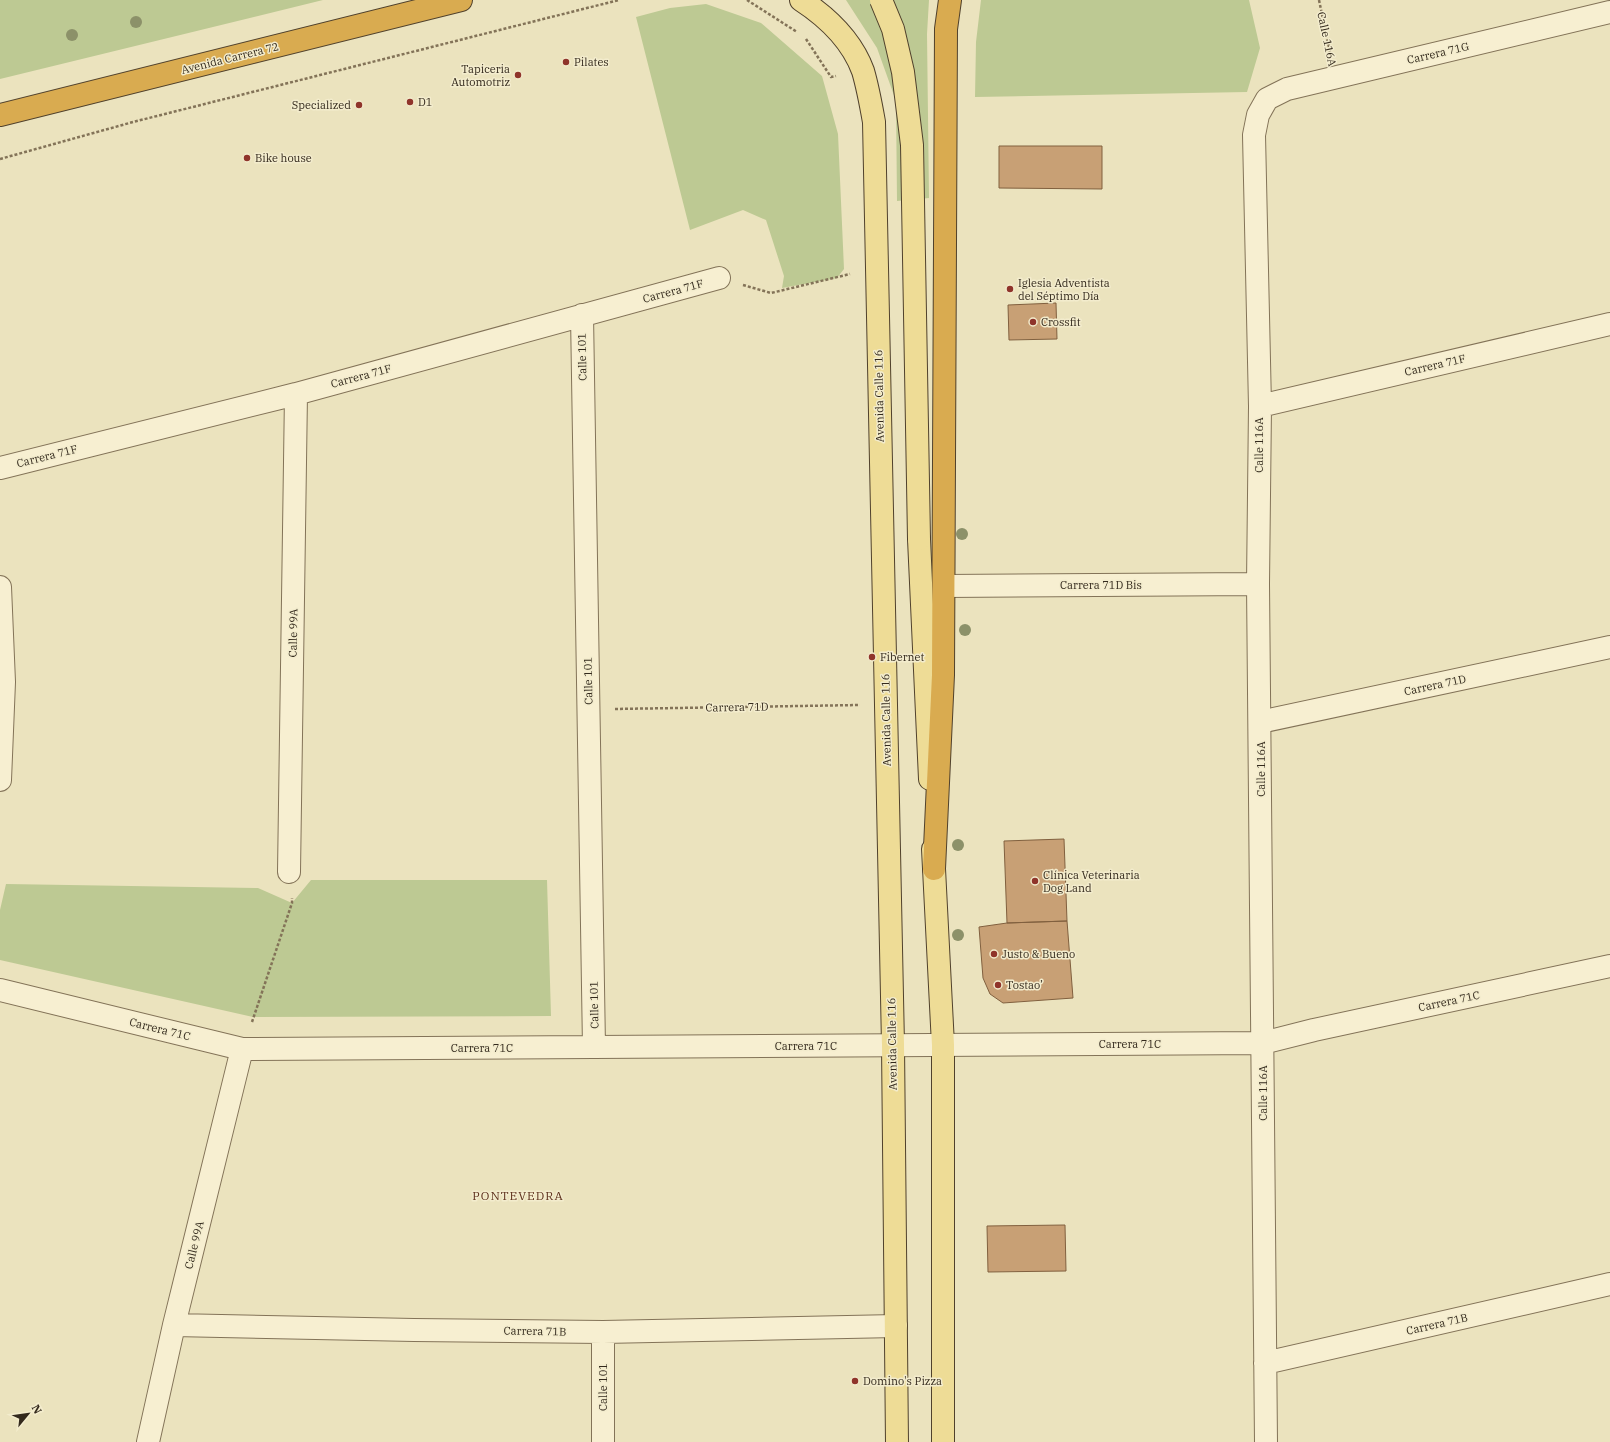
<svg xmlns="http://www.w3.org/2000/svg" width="1610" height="1442" viewBox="0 0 1610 1442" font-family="'IBM Plex Serif',serif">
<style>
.green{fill:#bdc993}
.building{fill:#c8a075;stroke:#81603f}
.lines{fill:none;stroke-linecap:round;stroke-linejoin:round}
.minor-casing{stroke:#837358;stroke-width:24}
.major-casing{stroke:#50412c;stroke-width:24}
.highway-casing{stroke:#50412c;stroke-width:24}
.path{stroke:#837358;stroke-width:2.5;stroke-dasharray:3 2;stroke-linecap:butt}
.minor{stroke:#f7efd1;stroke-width:22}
.major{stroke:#eedc96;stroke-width:22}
.highway{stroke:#d9ab50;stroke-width:22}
.major-bridge-casing{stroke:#50412c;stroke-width:24;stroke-linecap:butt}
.major-bridge{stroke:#eedc96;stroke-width:22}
.tree{fill:#8c9169}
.poi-dot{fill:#8f342a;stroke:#f3eccd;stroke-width:1.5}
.labels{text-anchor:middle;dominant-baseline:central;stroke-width:3;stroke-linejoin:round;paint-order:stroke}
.street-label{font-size:11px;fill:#33291c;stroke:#f3eccd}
.poi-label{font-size:11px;fill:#33291c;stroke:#f3eccd;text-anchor:start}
.neighbourhood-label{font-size:12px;letter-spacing:1px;fill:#5e311d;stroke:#f3eccd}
</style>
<rect width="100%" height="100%" fill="#ebe3be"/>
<path class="green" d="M0,0h323l-323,79z
M846,0h83l-2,34 2,164 -32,3 -1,-100 -19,-53z
M981,0h268l11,48 -13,44 -272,5 1,-55z
M706,4l55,19 61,53 16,58 6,135 -7,9 -55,10 2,-12 -18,-56 -23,-10 -53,20 -54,-213 34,-9z
M311,880h236l4,136 -298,1 -253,-57v-50l6,-26 252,4 34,15z"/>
<path class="building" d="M999,146h103v43l-103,-1z
M1056,303l1,36 -48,1 -1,-35z
M1064,839l3,82 -60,2 -3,-82z
M1067,921l6,77 -70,5 -13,-9 -7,-16 -4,-51 28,-4z
M1065,1225l1,46 -78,1 -1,-46z"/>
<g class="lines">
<g class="minor-casing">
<path id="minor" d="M582,315l12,732
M1260,406l350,-82
M0,468l296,-74 423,-116
M944,586l314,-2
M0,587l4,95 -4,98
M1260,722l350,-75
M289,872l7,-478
M0,990l242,59 1021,-6 51,-13 296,-64
M174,1325l240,5 189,2 293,-6
M603,1332v110
M1265,1363l345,-79
M148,1442l26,-117 68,-276
M1266,1442l-8,-858 2,-178 -6,-271 4,-20 9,-16 20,-10 323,-77"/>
</g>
<g class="major-casing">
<path id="major" d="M801,0c26,17 51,41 62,71 5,17 8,34 11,51l19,923 4,397
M919,539l11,240
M933,849l10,196v397"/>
</g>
<g class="highway-casing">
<path id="highway" d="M0,115l461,-115
M934,869l9,-194 3,-646 4,-29"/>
</g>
<path class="path" d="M747,0l50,32
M1319,0l11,52
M806,39l25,38 5,-1
M0,159l133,-37 486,-122
M743,285l28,8 79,-19
M615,709l245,-4
M252,1022l40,-119v-5"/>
<use href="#minor" class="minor"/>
<use href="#major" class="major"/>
<use href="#highway" class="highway"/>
<g class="major-bridge-casing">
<path id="major-bridge" d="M881,0l12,29 10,43 9,73 7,394"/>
</g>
<use href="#major-bridge" class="major-bridge"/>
</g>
<g class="tree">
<circle cx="136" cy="22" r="6"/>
<circle cx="72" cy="35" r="6"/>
<circle cx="962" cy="534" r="6"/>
<circle cx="965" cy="630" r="6"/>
<circle cx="958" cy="845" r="6"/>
<circle cx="958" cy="935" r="6"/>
</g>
<g class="poi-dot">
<circle cx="566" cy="62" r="4"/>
<circle cx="518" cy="75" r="4"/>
<circle cx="410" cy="102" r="4"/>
<circle cx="359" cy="105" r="4"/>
<circle cx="247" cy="158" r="4"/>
<circle cx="1010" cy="289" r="4"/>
<circle cx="1033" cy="322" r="4"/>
<circle cx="872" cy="657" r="4"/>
<circle cx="1035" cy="881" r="4"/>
<circle cx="994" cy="954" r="4"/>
<circle cx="998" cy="985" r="4"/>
<circle cx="855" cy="1381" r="4"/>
</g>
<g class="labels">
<g class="street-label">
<text transform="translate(1327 39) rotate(78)">Calle 116A</text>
<text transform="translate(1438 53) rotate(-13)">Carrera 71G</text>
<text transform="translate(230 58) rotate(-14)">Avenida Carrera 72</text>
<text transform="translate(673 291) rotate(-15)">Carrera 71F</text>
<text transform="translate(582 357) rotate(-91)">Calle 101</text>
<text transform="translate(1435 365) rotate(-13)">Carrera 71F</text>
<text transform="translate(361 376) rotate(-15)">Carrera 71F</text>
<text transform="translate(879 396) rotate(-91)">Avenida Calle 116</text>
<text transform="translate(1259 445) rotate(-90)">Calle 116A</text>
<text transform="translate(47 456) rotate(-14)">Carrera 71F</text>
<text x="1101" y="585">Carrera 71D Bis</text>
<text transform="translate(293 633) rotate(-89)">Calle 99A</text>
<text transform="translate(588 681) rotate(-91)">Calle 101</text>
<text transform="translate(1435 685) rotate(-12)">Carrera 71D</text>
<text transform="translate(737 707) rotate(-1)">Carrera 71D</text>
<text transform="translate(886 720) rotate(-91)">Avenida Calle 116</text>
<text transform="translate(1261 769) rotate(-90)">Calle 116A</text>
<text transform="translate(1449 1001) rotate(-12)">Carrera 71C</text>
<text transform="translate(594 1005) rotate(-91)">Calle 101</text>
<text transform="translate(160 1029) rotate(14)">Carrera 71C</text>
<text transform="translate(892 1044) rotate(-91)">Avenida Calle 116</text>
<text x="1130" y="1044">Carrera 71C</text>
<text x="806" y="1046">Carrera 71C</text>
<text x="482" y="1048">Carrera 71C</text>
<text transform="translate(1263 1093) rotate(-90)">Calle 116A</text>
<text transform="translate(194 1245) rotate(-76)">Calle 99A</text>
<text transform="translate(1437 1324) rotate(-13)">Carrera 71B</text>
<text transform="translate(535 1331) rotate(1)">Carrera 71B</text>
<text transform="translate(603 1387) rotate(-90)">Calle 101</text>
</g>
<g class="poi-label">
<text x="574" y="62">Pilates</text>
<text x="510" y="69" text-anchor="end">Tapiceria<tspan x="510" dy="13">Automotriz</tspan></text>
<text x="418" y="102">D1</text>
<text x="351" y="105" text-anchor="end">Specialized</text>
<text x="255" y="158">Bike house</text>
<text x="1018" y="283">Iglesia Adventista<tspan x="1018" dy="13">del Séptimo Día</tspan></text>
<text x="1041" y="322">Crossfit</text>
<text x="880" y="657">Fibernet</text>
<text x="1043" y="875">Clínica Veterinaria<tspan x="1043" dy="13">Dog Land</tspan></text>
<text x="1002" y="954">Justo &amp; Bueno</text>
<text x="1006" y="985">Tostao’</text>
<text x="863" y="1381">Domino's Pizza</text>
</g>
<g class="neighbourhood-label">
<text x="518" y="1195">PONTEVEDRA</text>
</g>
</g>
<g transform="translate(28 1414) rotate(61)" stroke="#f3eccd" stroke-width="3" paint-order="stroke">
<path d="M0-3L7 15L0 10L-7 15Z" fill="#33291c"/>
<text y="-6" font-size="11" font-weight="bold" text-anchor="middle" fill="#33291c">N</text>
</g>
</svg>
